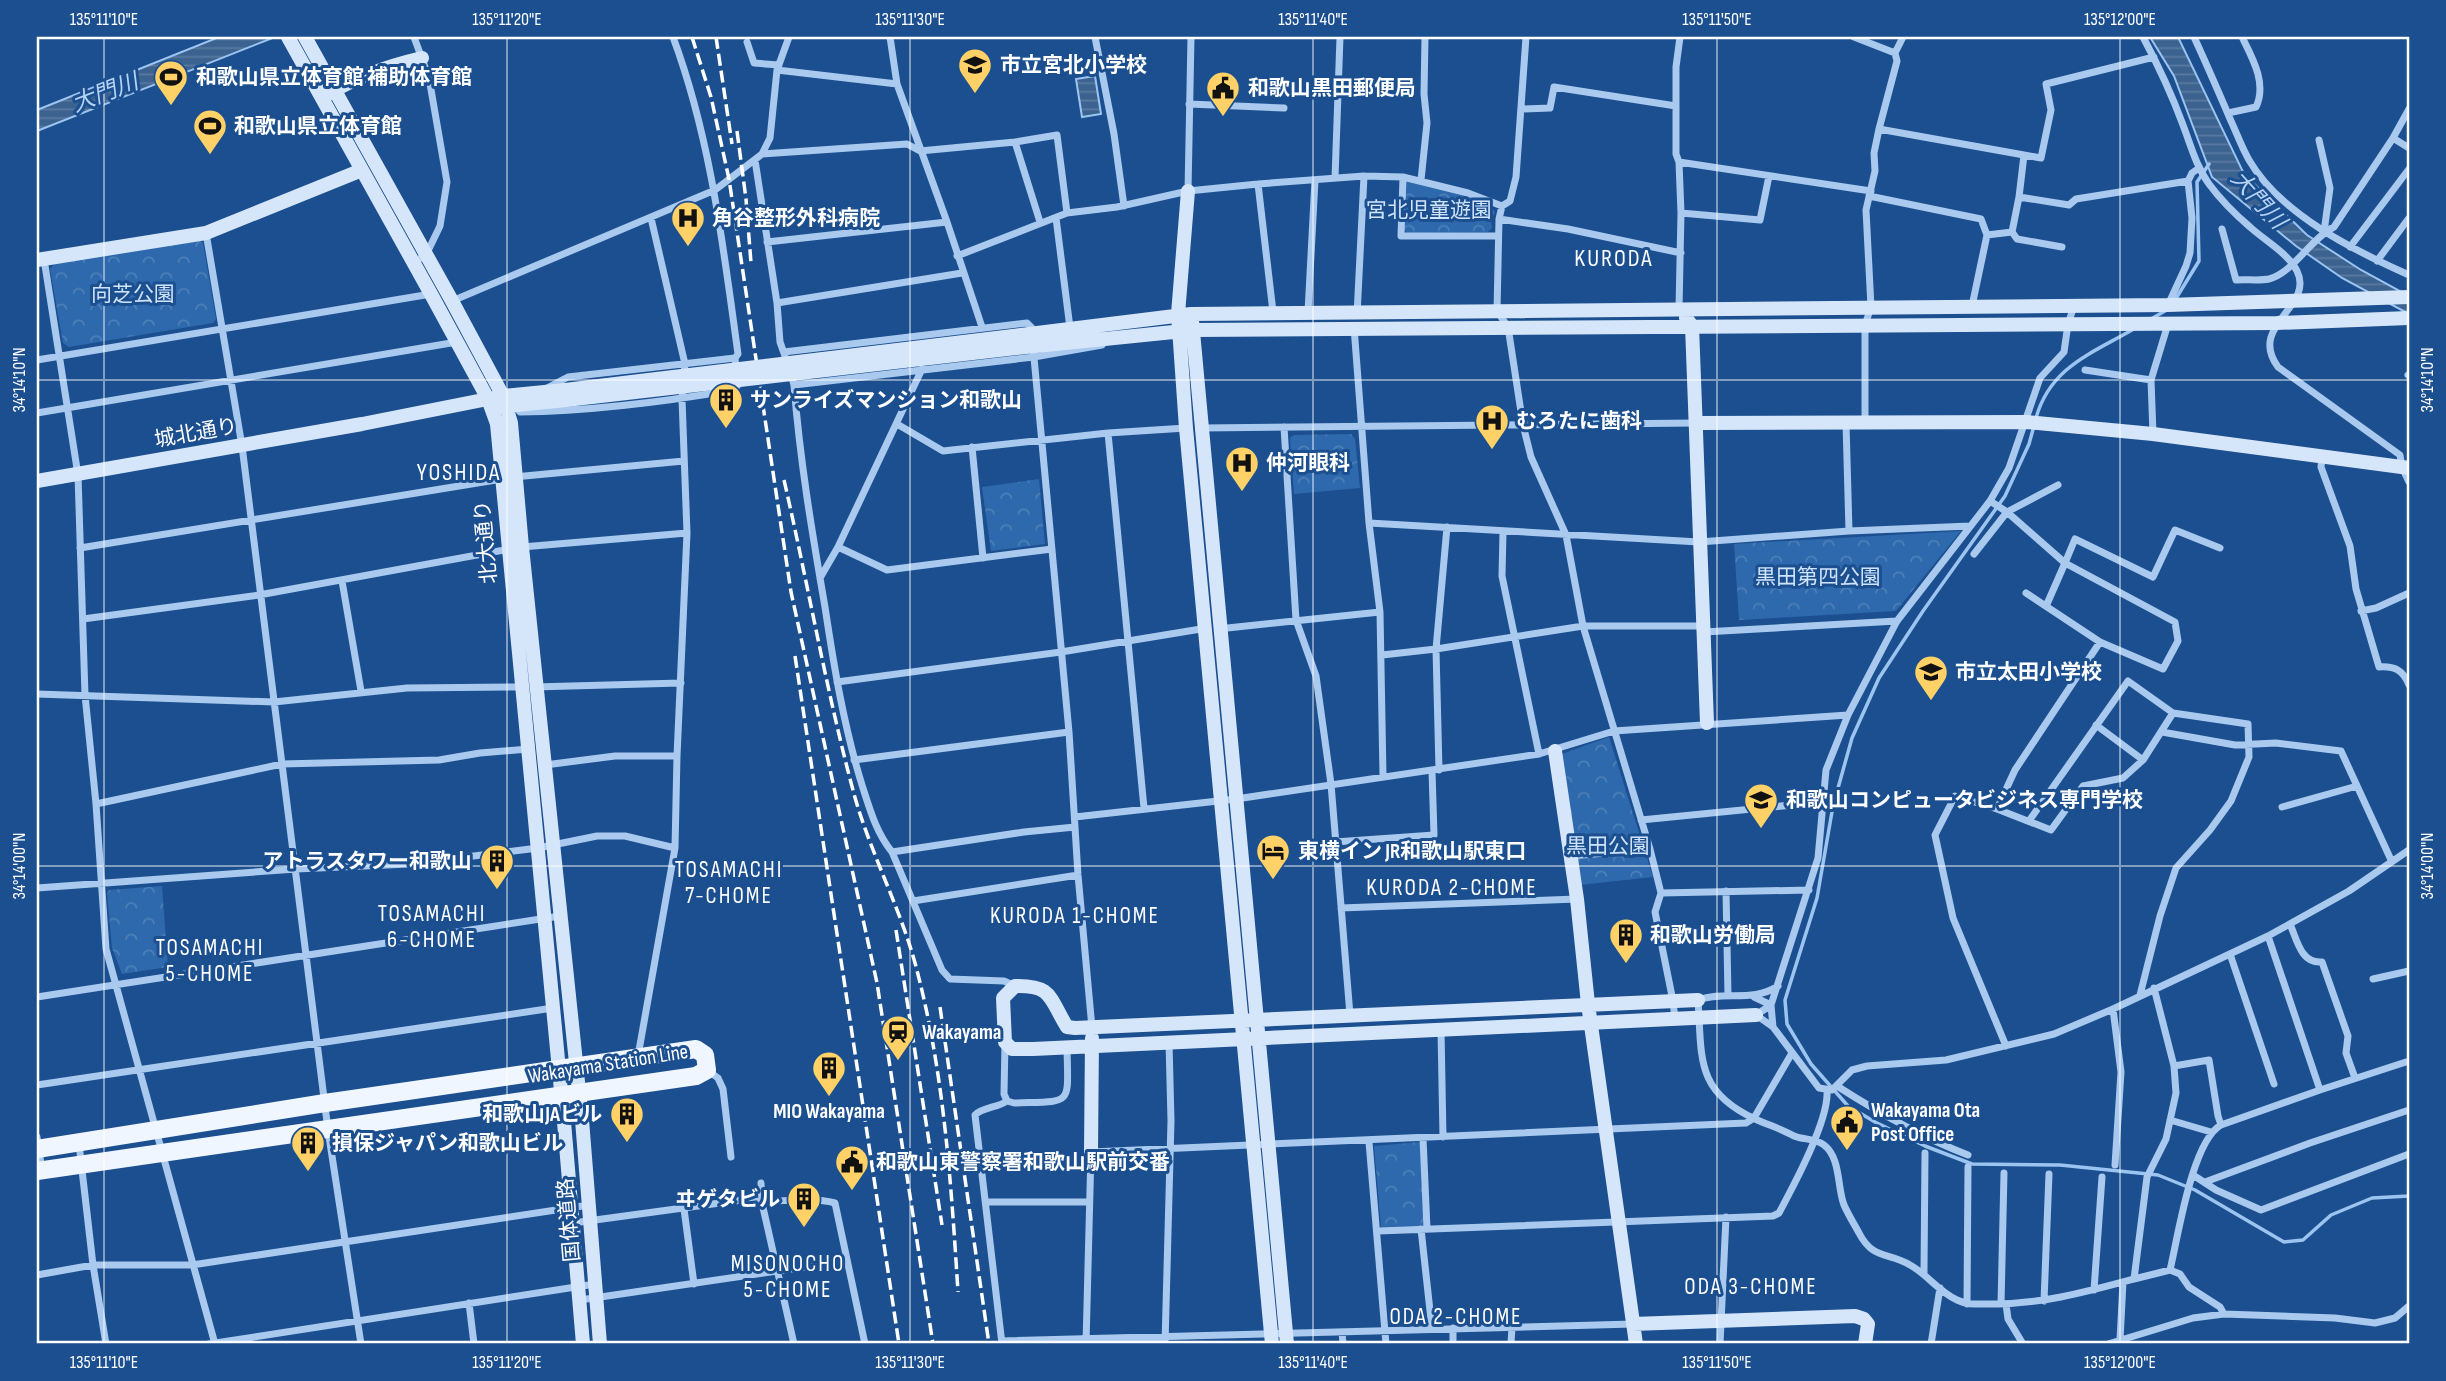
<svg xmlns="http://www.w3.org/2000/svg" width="2446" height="1381" viewBox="0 0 2446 1381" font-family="'Sofia Sans Condensed','Noto Sans JP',sans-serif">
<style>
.park{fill:url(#park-crowns)}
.water{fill:url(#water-rules);stroke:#9cc4f0;stroke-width:2}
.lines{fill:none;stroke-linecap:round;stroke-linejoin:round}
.stream{stroke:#9cc4f0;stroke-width:3.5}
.street{stroke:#a9c9ee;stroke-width:7}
.secondary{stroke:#d6e6fa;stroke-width:14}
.primary{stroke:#f0f6ff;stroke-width:18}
.rail{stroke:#fff;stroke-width:3.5;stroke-dasharray:12 5;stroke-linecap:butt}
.secondary-bridge{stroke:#d6e6fa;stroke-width:14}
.ticks{fill:none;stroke:#fff;stroke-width:2;stroke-opacity:0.45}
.labels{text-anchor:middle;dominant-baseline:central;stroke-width:6;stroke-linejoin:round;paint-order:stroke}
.poi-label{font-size:21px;font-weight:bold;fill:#fff;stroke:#1b4f8f;text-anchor:start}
.park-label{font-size:21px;fill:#cfe3fa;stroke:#1b4f8f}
.street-label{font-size:21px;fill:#fff;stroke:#1b4f8f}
.water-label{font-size:23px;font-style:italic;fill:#b5d3f5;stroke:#1b4f8f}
.neighbourhood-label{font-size:23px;letter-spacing:2px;fill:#fff;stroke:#1b4f8f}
.quarter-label{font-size:24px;letter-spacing:2px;fill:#fff;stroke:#1b4f8f}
.neatline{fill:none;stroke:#fff;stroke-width:2.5}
.ticks-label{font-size:18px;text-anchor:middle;fill:#fff}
</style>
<defs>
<pattern id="park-crowns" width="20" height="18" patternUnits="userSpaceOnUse" patternTransform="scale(1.75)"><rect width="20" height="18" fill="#2e69ad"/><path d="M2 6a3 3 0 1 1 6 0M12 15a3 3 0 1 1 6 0" fill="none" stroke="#4d80b9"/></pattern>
<pattern id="water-rules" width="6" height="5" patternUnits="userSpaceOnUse" patternTransform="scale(1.75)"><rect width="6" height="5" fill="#3c6290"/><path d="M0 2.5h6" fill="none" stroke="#597aa1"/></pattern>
</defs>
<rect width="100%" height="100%" fill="#1b4f8f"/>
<path class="park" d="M1408,181c19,4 81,13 87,32l-4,6 1,9 -4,4 -81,1 -3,-4v-45z
M198,240l5,3 13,76 -3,4 -144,24 -6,-4 -13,-74 4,-5z
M1351,434l4,5 5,49 -66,6 -4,-56 4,-3z
M1039,479l6,65 -54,7 -9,-64z
M1961,531l-65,80 -157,9 -5,-76z
M1609,737l44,140 -73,8 -21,-130z
M162,886l6,81 -46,7 -10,-26 -5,-55 2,-3z
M1420,1142l4,84 -43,1 -7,-81z"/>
<path class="water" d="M219,37h56l-238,94v-21z
M2150,37h28l66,137 63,61 54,35 48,26v18l-67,-36 -46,-32 -84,-69 -38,-101z
M1095,76l6,38 -19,3 -6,-38z"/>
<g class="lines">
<path class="stream" d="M2175,300l24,-39 -2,-79 12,-18
M2151,319l14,-8
M2036,418c14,-50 54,-64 96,-88
M2034,426l-5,18 -24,52 -82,115 -44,67 -27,60 -19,68 -16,92 -32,102 2,24 24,40 37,42 27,16 50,24 47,18 88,1 98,10 37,15 89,52 19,-2 28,-25 41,-17 37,-2"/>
<path class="street" d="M673,37c38,102 50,209 65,317l-3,4 1,11
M890,37l7,47 50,138 35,105
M1095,37l19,97 10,72
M1526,37l-10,140 -6,24 -8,5 -3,13 -2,92 11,16 15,98 8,32 35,78 17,91 67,223 11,44 -6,19 18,89 2,19
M1854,37l41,16 2,8 -18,68 145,26
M2143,37c15,28 29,58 40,88 8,21 13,41 26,59 11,15 27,31 41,43 14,13 38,26 47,44 18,36 -50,54 -19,96l122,88 2,12 7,15
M2194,37c13,28 25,56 37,84 6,13 11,27 18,39 31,54 106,91 160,115
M747,42l7,21 25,2
M1895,53l8,-16
M777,70l120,14
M1189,104l95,4
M1522,109l28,-1 4,-21 122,19
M2228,113l28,-6c11,-23 -3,-48 -14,-70
M2393,138l16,10
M2319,140l11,48 -6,44
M1015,142l25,80
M762,154l145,-10 13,7 95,-9 42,-7 10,78
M755,160l22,143 3,39 5,14
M1679,162l192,29
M1403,177l-2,59h96
M1335,178l5,-141
M1421,180l6,-57 -3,-29 1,-57
M1258,184l15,128
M1188,191l3,-154
M1869,196l112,23 6,16 -15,71
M2019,197l5,-42 17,3 10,-48 -5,-26 108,-27
M1681,213l79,7 9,-44
M1056,218l14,110
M1499,219l69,10 113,24
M2222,229l14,51c10,-1 23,1 33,-1 24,-6 42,-41 65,-52l59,-89 16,-29
M2012,232l7,-35 50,8 7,-6 112,-18
M2012,232l5,7 45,8
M206,233l36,213 86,684 33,214
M1987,235l25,-3
M767,242l180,-20
M2350,247l59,-78
M957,256l110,-43 50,-6 71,-16 70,-7 106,-8 39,1 65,16 34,13
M44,259l34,216 7,220 11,109 10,145 109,395
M2377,261l32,-43
M414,262l12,-7 14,-29 7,-44 -18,-104 -15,-41
M452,301l263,-111 47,-36 8,-16 7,-68 12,-33
M777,303l185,-30
M2168,305l18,-39 4,-13 2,-35 -4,-37 4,-8 7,-5
M2074,306l-6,18 -4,28 -24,26 -31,90 -19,33 -93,120 -49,94 -22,55 -8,88 -47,147 2,22 46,61 13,2 20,-20 15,-4 79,-6 108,-26 59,-25 155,-73 81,-45 60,-41
M1679,309l2,-96 -2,-51 -3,-8v-87l4,-30
M1308,312l7,-132
M1357,315l7,-139
M1354,327l15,196 11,89 3,164
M1033,347l36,385 9,143 14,153
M784,352l243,-29 5,5 1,7
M37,360l394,-66
M2085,370l66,10
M791,374l3,11c6,76 18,147 31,222 9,60 19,120 37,178 8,25 14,47 30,67l50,118 8,9 54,2 11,5
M2408,375l1,1
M794,385l240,-28 68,-12
M547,388l21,-11 167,-19
M515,406l5,6c72,-1 143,-10 213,-22l5,-5 -1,-4
M37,413l420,-71
M1865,421v-96l6,-18 -5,-97 9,-39 -1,-18 5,-24
M1846,423l3,108
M897,424l46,27 165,-18 78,-5
M1284,427l12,193 20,56 15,108 19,231
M1202,428l494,-5
M1108,433l36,375
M2153,434l-2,-54 17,-56
M972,447l11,111
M2322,458l-1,9 29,79 6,43 23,78c16,-1 24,3 30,18
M514,477l170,-16
M1990,501l17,11 51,-27
M1369,523l330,19 150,-11 121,-5
M1503,532l-1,44 37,178
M522,547l165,-14
M838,547l49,23 165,-21
M80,548l422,-69
M1974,554l33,-42 58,51 -18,41
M820,578l18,-31 84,-178
M342,581l19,110
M2026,593l74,49
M2361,611l15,-3 33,-15
M83,619l176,-24 251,-46
M1218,629l162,-17
M1704,632l193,-11
M1382,655l54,-6 147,-23h120
M837,682l224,-30 146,-24
M534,687l147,-4
M37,694l237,8 133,-14 115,-1
M2096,725l47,35
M2162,732l73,13 41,-2 65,8 51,111
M854,760l215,-28
M545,765l70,-9h62
M1439,770l-3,-121 11,-122
M96,804l186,-40 157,-4 41,-7 48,-4
M2282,807l75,-21
M1997,809l54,21 32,-44 40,-8 20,-18 30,-47 75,11 1,33 -18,44 -21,29 -34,38 -16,48 -20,79
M1075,817l161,-18 303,-45 75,-23 234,-16
M1641,820l181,-18
M2029,821l99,-140 45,32
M1335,842l99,-7 -2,-64
M892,852l132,-20 51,-5
M1571,856l79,-7
M37,888l259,-19 113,-5 129,-16 59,-12h28l50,12
M1726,891l2,105
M1661,893l148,-3
M913,901l165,-26
M1341,908l236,-9
M2290,924c7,16 11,40 32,38l26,74 -2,17 9,25
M2230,954l44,130
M2373,979l36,-8
M1778,986c-26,17 -53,4 -80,14 4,58 -3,91 57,119 13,6 27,10 39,17 10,4 21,2 30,9 17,13 13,42 20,60 4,9 10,19 15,28 14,27 29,19 51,32 17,9 29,27 47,35 10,5 20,4 31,4 51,1 98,-12 146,-25l13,-102 19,-38 10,-46 -2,-27 -20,-78
M37,997l523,-81
M1754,997l17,8 -15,10 17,12
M2113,1009l8,63 -6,93
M1441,1030l2,107
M1005,1043l-1,51 3,7
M2006,1046l-53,-128 -18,-83 20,-39 42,13 18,-39 85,-128 63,27 15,-28 -3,-19 -110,-59 10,-24 78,38 22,-47 45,18
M638,1056l37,-208 2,-92 10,-223 -5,-134 3,-35 -34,-146
M707,1070l11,8 5,11 8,68
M37,1085l516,-77
M1837,1086c42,27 84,51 131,69
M2320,1090l89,-29
M2170,1120l41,12
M2221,1125l99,-35 -52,-154
M37,1137l5,34
M1423,1138l4,91
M1369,1142l17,202
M79,1144l14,121 13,79
M2193,1175l23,15 45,20 148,-56
M2205,1182l105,-39 99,-33
M761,1183l1,20 32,141
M987,1202h102
M684,1209l10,75
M573,1223l169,-23c31,5 62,-5 93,3l30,141
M1421,1229l11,100
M1378,1231l395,-15 6,-3c15,-28 50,-93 48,-122
M2170,1270c8,-33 22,-129 51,-145l-3,-9 -9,-56 -35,6
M1924,1273l1,-120
M37,1275l56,-10h99l397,-60
M2134,1279l36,-9 10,4 9,13 31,20 4,7
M2094,1290l8,-113
M580,1300l266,-39
M2044,1301l5,-127
M469,1303l5,41
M1967,1304l1,-137
M2001,1304l3,-131
M2006,1304l2,15 15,25
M1342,1332l1,12
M2120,1340l3,-58
M1002,1341l631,-17
M209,1344l386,-60
M1002,1344l-27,-229c8,-8 22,-7 32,-14l7,2c60,-2 54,4 53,-56
M1086,1344l5,-192 655,-29 8,-5 38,-65
M1165,1344l6,-223 -2,-79
M1453,1344v-16
M1511,1344l1,-18
M1720,1344l6,-127
M1931,1344l9,-56
M2108,1344l85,-26 31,-4 111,4 40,5 20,-5 14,-12"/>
<path class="secondary" d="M288,37l143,257 57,105 9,25 67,698 19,222
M305,37l147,264 51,95 8,27 11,124 60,573 18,224
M328,94c30,-18 60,-28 94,-36
M1188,191l-10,123 8,114 86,916
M37,260l169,-27 156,-63
M1686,318l6,8 15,397
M1192,321l95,1023
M1013,336l178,-22 977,-9 241,-8
M1016,348l177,-18 1084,-7 132,-5
M499,407l67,-7
M1696,423l331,-1 126,12 256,34
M37,481l325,-57 141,-28 62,-6
M1555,751l22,148 11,105 48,340
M1698,1000l-623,28 -8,-1c-18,-29 -14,-42 -52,-41l-12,12 2,44 7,7h21l723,-34
M1091,1152l1,-114
M1633,1324l222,-8 9,3 4,5 -3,20"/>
<path class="primary" d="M37,1149l288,-46 371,-54 9,6 2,15 -11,6 -659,95"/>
<path class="rail" d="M692,37l19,60 18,82 62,413 86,391 56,361
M716,37l16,107
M737,131l9,68 5,64
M784,480c24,104 42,210 70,314 16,58 45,111 61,169 29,107 36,219 43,329
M795,656l104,688
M896,930l46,295
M940,1007l49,337"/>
<path class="secondary-bridge" d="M565,390l448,-54
M566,400l450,-52"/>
</g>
<path class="ticks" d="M104,37v1307M507,37v1307M910,37v1307M1313,37v1307M1717,37v1307M2120,37v1307M37,380h2372M37,866h2372"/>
<defs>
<g id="school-pin" transform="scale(1.75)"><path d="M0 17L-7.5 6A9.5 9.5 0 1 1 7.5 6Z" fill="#ffd166" stroke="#1b4f8f"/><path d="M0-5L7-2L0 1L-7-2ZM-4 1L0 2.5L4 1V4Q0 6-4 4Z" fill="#111"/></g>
<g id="stadium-pin" transform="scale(1.75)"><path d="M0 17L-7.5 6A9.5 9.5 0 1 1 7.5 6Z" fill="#ffd166" stroke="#1b4f8f"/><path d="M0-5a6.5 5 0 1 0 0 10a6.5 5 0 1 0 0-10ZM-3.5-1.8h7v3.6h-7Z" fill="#111"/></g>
<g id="civic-pin" transform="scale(1.75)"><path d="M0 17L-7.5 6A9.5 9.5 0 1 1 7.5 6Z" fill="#ffd166" stroke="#1b4f8f"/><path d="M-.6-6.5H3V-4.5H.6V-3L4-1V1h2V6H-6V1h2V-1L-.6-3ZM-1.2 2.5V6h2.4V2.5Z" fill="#111"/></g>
<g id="hospital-pin" transform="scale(1.75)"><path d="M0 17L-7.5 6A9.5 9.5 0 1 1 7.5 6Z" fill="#ffd166" stroke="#1b4f8f"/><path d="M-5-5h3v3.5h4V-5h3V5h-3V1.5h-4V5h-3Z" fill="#111"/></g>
<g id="building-pin" transform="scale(1.75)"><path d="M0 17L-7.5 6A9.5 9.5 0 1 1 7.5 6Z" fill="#ffd166" stroke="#1b4f8f"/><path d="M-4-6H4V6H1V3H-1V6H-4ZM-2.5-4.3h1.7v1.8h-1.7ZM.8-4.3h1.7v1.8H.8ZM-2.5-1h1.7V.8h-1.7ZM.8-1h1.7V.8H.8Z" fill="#111"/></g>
<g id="hotel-pin" transform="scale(1.75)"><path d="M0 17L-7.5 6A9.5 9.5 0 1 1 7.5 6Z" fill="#ffd166" stroke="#1b4f8f"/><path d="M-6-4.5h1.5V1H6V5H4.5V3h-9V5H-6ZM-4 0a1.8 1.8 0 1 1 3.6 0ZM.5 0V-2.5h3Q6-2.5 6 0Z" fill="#111"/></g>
<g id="station-pin" transform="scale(1.75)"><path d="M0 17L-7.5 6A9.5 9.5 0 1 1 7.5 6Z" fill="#ffd166" stroke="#1b4f8f"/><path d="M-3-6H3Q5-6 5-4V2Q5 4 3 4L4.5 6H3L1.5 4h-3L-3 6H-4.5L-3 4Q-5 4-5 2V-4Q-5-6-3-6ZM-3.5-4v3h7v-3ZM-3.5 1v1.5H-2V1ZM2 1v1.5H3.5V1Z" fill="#111"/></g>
</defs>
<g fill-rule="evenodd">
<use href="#school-pin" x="975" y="65"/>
<use href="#stadium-pin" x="171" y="77"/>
<use href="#civic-pin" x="1223" y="88"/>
<use href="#stadium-pin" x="210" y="126"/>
<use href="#hospital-pin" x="688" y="218"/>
<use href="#building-pin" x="726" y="400"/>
<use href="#hospital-pin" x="1492" y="421"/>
<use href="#hospital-pin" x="1242" y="463"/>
<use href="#school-pin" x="1931" y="672"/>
<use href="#school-pin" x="1761" y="800"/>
<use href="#hotel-pin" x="1273" y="851"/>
<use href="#building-pin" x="497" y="861"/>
<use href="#building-pin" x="1626" y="935"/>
<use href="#station-pin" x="898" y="1032"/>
<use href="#building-pin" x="829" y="1068"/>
<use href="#building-pin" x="627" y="1114"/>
<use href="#civic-pin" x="1847" y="1122"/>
<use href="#building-pin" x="308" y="1143"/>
<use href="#civic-pin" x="852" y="1162"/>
<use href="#building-pin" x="804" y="1199"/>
</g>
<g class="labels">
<g class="poi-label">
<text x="1000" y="65">市立宮北小学校</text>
<text x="196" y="77">和歌山県立体育館 補助体育館</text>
<text x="1248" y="88">和歌山黒田郵便局</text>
<text x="234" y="126">和歌山県立体育館</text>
<text x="712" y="218">角谷整形外科病院</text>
<text x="750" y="400">サンライズマンション和歌山</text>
<text x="1516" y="421">むろたに歯科</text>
<text x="1266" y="463">仲河眼科</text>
<text x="1955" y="672">市立太田小学校</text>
<text x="1786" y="800">和歌山コンピュータビジネス専門学校</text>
<text x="1298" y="851">東横イン JR和歌山駅東口</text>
<text x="472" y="861" text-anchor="end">アトラスタワー和歌山</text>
<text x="1650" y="935">和歌山労働局</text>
<text x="922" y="1032">Wakayama</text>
<text x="1871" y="1110">Wakayama Ota<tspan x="1871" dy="24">Post Office</tspan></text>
<text x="829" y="1111" text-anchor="middle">MIO Wakayama</text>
<text x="602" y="1114" text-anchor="end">和歌山JAビル</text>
<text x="332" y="1143">損保ジャパン和歌山ビル</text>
<text x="876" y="1162">和歌山東警察署和歌山駅前交番</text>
<text x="780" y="1199" text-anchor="end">ヰゲタビル</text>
</g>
<g class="park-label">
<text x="1429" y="210">宮北児童遊園</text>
<text x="133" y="294">向芝公園</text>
<text x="1818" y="577">黒田第四公園</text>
<text x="1608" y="846">黒田公園</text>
</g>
<g class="street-label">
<text transform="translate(196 433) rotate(-10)">城北通り</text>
<text transform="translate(486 542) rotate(-95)">北大通り</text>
<text transform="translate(608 1064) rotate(-9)">Wakayama Station Line</text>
<text transform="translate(569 1220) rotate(-95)">国体道路</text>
</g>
<g class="water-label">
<text transform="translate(105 93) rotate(-21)">大門川</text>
<text transform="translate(2258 200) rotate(48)">大門川</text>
</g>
<g class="neighbourhood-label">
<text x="729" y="870">TOSAMACHI<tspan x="729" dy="26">7-CHOME</tspan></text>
<text x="1452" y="888">KURODA 2-CHOME</text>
<text x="432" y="914">TOSAMACHI<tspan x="432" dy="26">6-CHOME</tspan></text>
<text x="1075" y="916">KURODA 1-CHOME</text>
<text x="210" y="948">TOSAMACHI<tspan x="210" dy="26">5-CHOME</tspan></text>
<text x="788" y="1264">MISONOCHO<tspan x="788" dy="26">5-CHOME</tspan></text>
<text x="1751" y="1287">ODA 3-CHOME</text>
<text x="1456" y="1317">ODA 2-CHOME</text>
</g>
<g class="quarter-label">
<text x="1614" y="258">KURODA</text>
<text x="459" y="472">YOSHIDA</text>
</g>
</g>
<rect width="2446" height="1381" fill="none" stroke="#1b4f8f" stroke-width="77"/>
<rect x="38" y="38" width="2370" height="1304" class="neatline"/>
<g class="ticks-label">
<text x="104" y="25">135°11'10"E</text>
<text x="507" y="25">135°11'20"E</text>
<text x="910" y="25">135°11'30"E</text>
<text x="1313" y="25">135°11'40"E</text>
<text x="1717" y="25">135°11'50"E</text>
<text x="2120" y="25">135°12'00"E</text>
<text transform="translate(19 380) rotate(-90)" y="6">34°14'10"N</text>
<text transform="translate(2427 380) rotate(-90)" y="6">34°14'10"N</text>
<text transform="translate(19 866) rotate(-90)" y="6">34°14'00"N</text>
<text transform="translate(2427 866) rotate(-90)" y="6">34°14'00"N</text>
<text x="104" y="1368">135°11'10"E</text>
<text x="507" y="1368">135°11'20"E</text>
<text x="910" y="1368">135°11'30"E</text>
<text x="1313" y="1368">135°11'40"E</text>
<text x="1717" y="1368">135°11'50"E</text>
<text x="2120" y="1368">135°12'00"E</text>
</g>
</svg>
